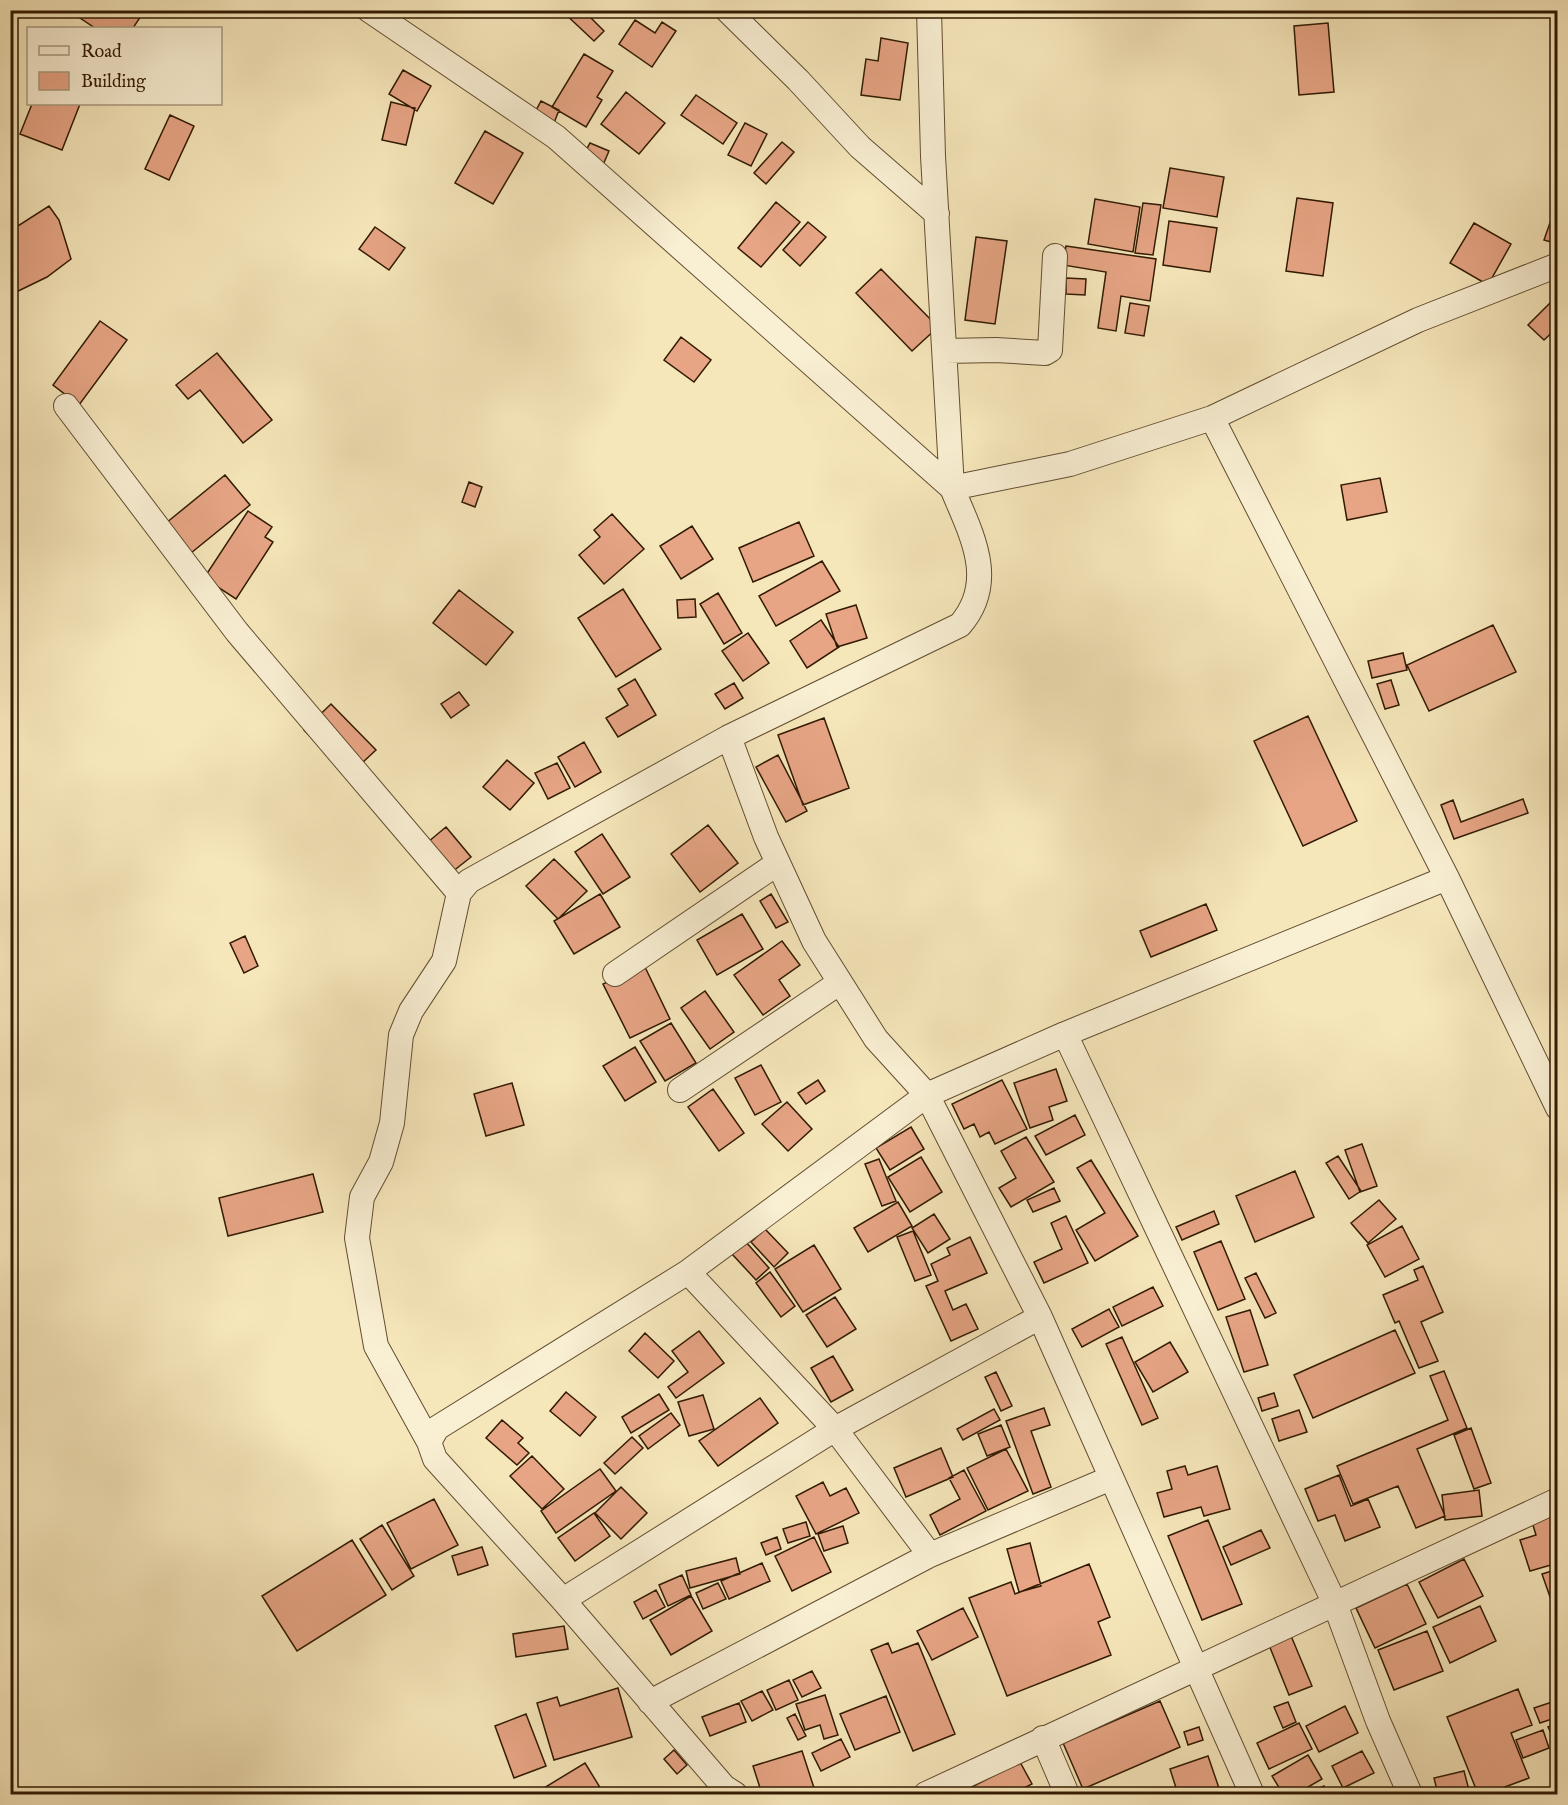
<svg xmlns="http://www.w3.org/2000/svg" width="1568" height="1805" viewBox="0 0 1568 1805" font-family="'IM FELL English',serif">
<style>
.building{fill:#e7a585;stroke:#311a02;stroke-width:1.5}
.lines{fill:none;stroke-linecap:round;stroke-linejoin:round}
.street-casing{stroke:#624d30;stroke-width:26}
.street{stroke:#f9efd3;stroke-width:24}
</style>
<rect width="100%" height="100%" fill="#f6e7bb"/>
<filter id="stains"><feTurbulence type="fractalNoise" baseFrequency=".00333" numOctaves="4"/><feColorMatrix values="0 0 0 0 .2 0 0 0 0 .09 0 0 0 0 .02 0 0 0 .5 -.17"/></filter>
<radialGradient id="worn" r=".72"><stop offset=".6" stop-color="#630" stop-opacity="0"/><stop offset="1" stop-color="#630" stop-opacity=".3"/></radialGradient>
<path class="building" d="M68,10h66l7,6 -8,12h-38z
M561,10h22l21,21 -10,10z
M635,20l20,13 7,-11 14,9 -24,36 -33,-23z
M1328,23l6,69 -35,3 -5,-69z
M881,38l27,5 -8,57 -39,-5 5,-36 12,2z
M584,54l29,17 -16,26 5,3 -16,27 -34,-20z
M403,70l28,16 -14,25 -28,-17z
M626,92l39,31 -26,31 -38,-30z
M696,95l41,28 -14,21 -42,-29z
M541,101l18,9 -5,13 -20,-9z
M391,102l24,6 -9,37 -24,-5z
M32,104h48l-18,46 -42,-16z
M170,115l24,11 -25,54 -24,-11z
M745,123l22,11 -16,32 -23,-11z
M485,131l38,22 -30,51 -38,-21z
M782,142l12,10 -28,32 -12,-11z
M590,143l19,8 -6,14 -20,-9z
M1170,168l54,9 -7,40 -54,-9z
M1297,198l36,5 -10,73 -37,-5z
M1095,199l45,8 -7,45 -45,-8z
M1558,200v44l-14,-4z
M776,202l24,20 -39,45 -23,-19z
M1143,203l18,2 -8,50 -18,-2z
M49,206l10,14 12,39 -24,18 -37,18v-64z
M1169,221l48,7 -7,44 -47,-7z
M808,222l18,15 -26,29 -17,-16z
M1474,223l37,21 -23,41 -38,-22z
M375,227l30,21 -16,22 -30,-21z
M976,237l31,4 -12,83 -30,-4z
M1066,246l90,13 -6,42 -29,-5 -5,35 -18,-3 8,-56 -43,-7z
M881,269l57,58 -26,24 -56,-58z
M1066,278l20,1 -1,16 -19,-1z
M1558,295v32l-14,13 -16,-15z
M1130,303l19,3 -5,30 -19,-3z
M100,321l27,19 -48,65 -26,-20z
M681,337l30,23 -17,22 -30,-22z
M217,353l55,67 -29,23 -43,-53 -12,9 -12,-14z
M225,475l25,30 -59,48 -25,-30z
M1380,478l7,34 -40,8 -6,-35z
M469,482l13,5 -7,20 -13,-5z
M248,511l24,16 -7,10 8,5 -37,57 -32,-21z
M612,514l32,35 -40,35 -25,-29 21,-18 -6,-7z
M799,522l15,34 -61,26 -14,-34z
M692,526l21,33 -32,20 -21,-33z
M822,561l18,30 -64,35 -17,-30z
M623,589l38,60 -45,28 -38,-59z
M459,590l54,42 -27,33 -53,-42z
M718,593l24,40 -18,11 -24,-40z
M695,599l1,18 -18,1 -1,-18z
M856,605l11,33 -30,9 -11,-33z
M821,620l18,27 -32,21 -17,-27z
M1493,625l23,47 -87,39 -22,-46z
M748,633l21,30 -26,18 -21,-30z
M1403,653l4,17 -35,8 -4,-17z
M635,679l21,36 -38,22 -12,-19 22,-13 -10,-16z
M1391,680l8,25 -14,4 -8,-25z
M734,683l9,15 -18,11 -10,-15z
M459,692l10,13 -18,13 -10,-14z
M331,704l45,46 -28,26 -44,-46z
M1308,716l49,105 -54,25 -49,-105z
M824,718l25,70 -46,17 -25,-70z
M584,742l17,30 -26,15 -17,-30z
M778,755l29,56 -21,11 -30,-55z
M507,760l27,23 -24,27 -27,-23z
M557,763l13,25 -22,11 -13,-26z
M1523,799l5,14 -74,26 -13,-34 12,-5 8,22z
M708,825l30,38 -38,29 -29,-38z
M446,827l25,30 -24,19 -25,-29z
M602,834l28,43 -27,17 -28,-42z
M554,859l33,32 -29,28 -32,-33z
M600,894l20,33 -46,27 -20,-33z
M771,894l17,28 -12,6 -16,-27z
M1206,904l11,26 -66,27 -11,-26z
M742,914l21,35 -46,26 -20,-35z
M245,936l13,30 -14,7 -14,-30z
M782,941l18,24 -21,15 11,16 -27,19 -29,-40z
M644,965l26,54 -40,19 -27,-54z
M705,991l29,41 -24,17 -29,-41z
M671,1023l25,40 -31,18 -25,-40z
M635,1047l21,35 -31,19 -22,-35z
M761,1065l20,37 -26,13 -20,-37z
M1056,1069l11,32 -18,6 4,13 -23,8 -16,-45z
M818,1080l7,11 -19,13 -8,-11z
M1002,1080l25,49 -32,15 -6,-12 -9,5 -6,-13 -10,5 -12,-25z
M512,1083l12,42 -38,11 -12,-42z
M713,1089l31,44 -25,18 -31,-44z
M787,1102l25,27 -24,22 -26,-27z
M1075,1115l10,20 -39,20 -11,-19z
M911,1127l13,22 -34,21 -14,-22z
M1026,1137l28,45 -43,25 -12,-19 17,-10 -15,-27z
M1362,1144l15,42 -17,6 -15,-42z
M1338,1156l23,35 -12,8 -23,-36z
M921,1157l21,35 -32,20 -22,-35z
M879,1159l17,42 -14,5 -17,-42z
M1091,1160l47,76 -43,25 -19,-31 29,-17 -28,-45z
M1295,1171l19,46 -59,25 -19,-46z
M313,1174l10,38 -95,24 -9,-38z
M1054,1188l6,13 -27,11 -6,-12z
M1379,1200l17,19 -28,24 -17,-20z
M898,1202l14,24 -44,26 -14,-24z
M1214,1211l5,13 -37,16 -6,-13z
M934,1214l16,25 -22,14 -16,-25z
M1066,1216l22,47 -44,20 -10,-21 28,-13 -11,-26z
M1402,1226l17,33 -34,18 -18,-32z
M765,1229l23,24 -14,14 -23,-25z
M913,1231l18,44 -16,6 -18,-44z
M970,1237l17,36 -42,18 8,19 13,-6 12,25 -27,12 -25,-55 12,-5 -7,-17 19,-9 -3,-7z
M1221,1241l24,58 -27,11 -24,-58z
M746,1242l23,26 -13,12 -24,-26z
M814,1245l27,44 -38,23 -28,-43z
M1423,1266l20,46 -22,10 17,39 -19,7 -20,-47 -4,2 -12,-28 35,-15 -4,-10z
M770,1272l25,34 -14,11 -25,-34z
M1256,1273l20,40 -11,5 -20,-40z
M1153,1287l10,19 -41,20 -9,-19z
M835,1297l21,32 -29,18 -21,-32z
M1109,1309l10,18 -37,20 -10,-18z
M1250,1310l18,55 -24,7 -18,-55z
M1395,1330l20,43 -102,45 -19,-43z
M699,1331l25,32 -48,35 -8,-11 20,-15 -16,-21z
M645,1333l29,28 -16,17 -29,-27z
M1122,1337l36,81 -16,7 -36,-81z
M1170,1342l18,30 -35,20 -18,-30z
M833,1356l20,34 -22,12 -20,-34z
M1444,1371l23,57 -50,21 28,67 -29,12 -18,-42 -45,18 -16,-38 111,-46 -18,-44z
M996,1372l16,34 -11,5 -16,-34z
M566,1392l30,25 -16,19 -30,-25z
M1274,1393l4,13 -16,5 -4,-13z
M659,1394l10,16 -38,23 -9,-16z
M703,1395l11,34 -25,7 -11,-34z
M760,1398l18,25 -60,43 -19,-25z
M1044,1408l6,17 -19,6 20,56 -18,7 -27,-73z
M994,1409l6,11 -37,20 -6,-11z
M1299,1410l8,22 -28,9 -7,-22z
M671,1413l9,12 -32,24 -9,-13z
M502,1420l21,18 -5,5 11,10 -12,12 -31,-27z
M1001,1425l9,22 -23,9 -9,-22z
M1471,1428l20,55 -17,6 -20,-54z
M632,1437l11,11 -28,26 -11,-11z
M941,1448l12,29 -47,20 -12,-29z
M1006,1449l22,42 -40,19 -21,-42z
M532,1456l32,33 -22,20 -32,-33z
M1185,1466l3,9 29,-9 13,43 -26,7 -3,-9 -37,10 -7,-24 15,-4 -5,-18z
M600,1469l16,22 -60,42 -15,-22z
M964,1470l22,41 -46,24 -10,-20 30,-16 -11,-21z
M1339,1475l12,31 17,-7 12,28 -35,14 -10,-26 -17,6 -13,-32z
M823,1482l7,14 16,-8 13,25 -43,21 -20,-38z
M621,1487l26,26 -26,26 -26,-26z
M1479,1490l3,26 -37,4 -3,-25z
M434,1499l24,46 -47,24 -24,-46z
M594,1513l16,23 -35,25 -17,-23z
M1554,1515l4,12v36l-28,8 -10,-31 16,-5 -4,-13z
M1208,1520l34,84 -40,16 -34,-84z
M806,1522l4,14 -22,7 -5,-14z
M382,1525l32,51 -22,14 -32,-51z
M843,1526l5,17 -24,8 -6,-17z
M1261,1530l9,18 -39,17 -8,-18z
M777,1537l4,12 -15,6 -5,-12z
M814,1537l17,35 -39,19 -17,-35z
M352,1540l34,55 -89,56 -35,-55z
M1030,1543l11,43 -22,6 -12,-43z
M482,1547l6,18 -30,10 -6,-19z
M736,1558l4,16 -50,14 -4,-17z
M1464,1559l19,37 -45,22 -19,-36z
M762,1563l8,18 -41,18 -8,-18z
M1089,1564l21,53 -12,5 13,33 -104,41 -38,-98 42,-16 4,12z
M1558,1569v44l-2,1 -14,-40z
M682,1575l9,20 -23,11 -9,-21z
M718,1583l8,16 -23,10 -7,-16z
M1407,1584l19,40 -51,24 -19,-40z
M656,1590l9,17 -22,12 -9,-17z
M691,1596l21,35 -41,24 -21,-35z
M1480,1606l16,35 -46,22 -17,-36z
M963,1608l15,29 -46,23 -15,-29z
M564,1626l4,23 -52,8 -3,-23z
M1289,1631l23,55 -23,9 -22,-55z
M1427,1631l16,40 -49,19 -16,-40z
M888,1643l4,10 26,-10 37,91 -42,17 -42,-101z
M812,1671l9,17 -19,9 -9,-17z
M789,1680l9,20 -22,10 -9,-20z
M618,1688l14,49 -78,23 -17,-57 20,-6 3,9z
M1518,1689l14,36 -21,8 18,45 -43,16h-8l-31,-77z
M762,1691l11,19 -21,11 -11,-20z
M825,1695l13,40 -14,4 -4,-14 -15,5 -9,-26z
M886,1696l14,36 -45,18 -15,-36z
M1558,1700v17l-18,6 -6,-15z
M1160,1701l20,46 -97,42 -20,-46z
M1288,1702l8,20 -13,6 -9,-21z
M739,1703l7,19 -36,14 -8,-19z
M1345,1706l13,27 -39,19 -13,-26z
M526,1714l20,52 -32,12 -19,-52z
M795,1714l11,22 -8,4 -11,-22z
M1299,1723l13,26 -43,20 -12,-26z
M1558,1723v25l-10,-21z
M1199,1727l4,13 -15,5 -4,-13z
M1543,1730l6,18 -26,10 -7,-18z
M841,1739l9,18 -29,14 -9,-18z
M674,1750l13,15 -10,9 -13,-15z
M802,1751l14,43h-54l-9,-28z
M1362,1751l12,22 -31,15 -11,-22z
M1308,1755l14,24 -26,15h-13l-11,-18z
M1208,1756l13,38h-43l-8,-25z
M1020,1762l12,22 -20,10h-43l-3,-4z
M585,1763l19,31h-63l-2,-3z
M1464,1771l6,23h-32l-4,-16z
M1324,1786l3,8h-22z
M1118,1788l3,6h-18z"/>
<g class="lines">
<g class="street-casing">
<path id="street" d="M369,10l187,127 396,351c19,46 46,93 8,137l-231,112 -260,144 -10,12 -15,68 -33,50 -10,24 -9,88 -11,39 -19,35 -5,41 19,108 53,96
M727,10l71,70 62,67 77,67
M929,10l4,146 19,332 118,-24 142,-46 206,-98 140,-55
M945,351l51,-1 49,3 5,-3 5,-94
M66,406l171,226 222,261
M1212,418l235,460
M729,737l37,100 48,104 62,98 51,56 113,222 212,477
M615,974l163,-111
M1065,1034l270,570 43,117 32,73
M680,1090l159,-107
M688,1272l147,157 95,126
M563,1600l272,-171 205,-112
M650,1702l280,-147 181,-77
M1043,1738l24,56
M735,1794l-11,-7 -161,-187 -128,-141 -6,-17 8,-14 251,-156 239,-177 138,-61 382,-156 111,230
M926,1794l632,-294"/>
</g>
<use href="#street" class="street"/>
</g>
<rect width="1568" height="1805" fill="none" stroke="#f6e7bb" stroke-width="36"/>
<rect x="12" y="12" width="1544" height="1781" fill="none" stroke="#311a02" stroke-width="3"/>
<rect x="18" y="18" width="1532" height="1769" fill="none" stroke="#311a02" stroke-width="1.5"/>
<rect x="27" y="27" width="195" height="78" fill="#f9efd3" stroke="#a99a7f" stroke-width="1.5"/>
<rect x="39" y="46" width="30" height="9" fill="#f9efd3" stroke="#a99a7f" stroke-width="1.5"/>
<text x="81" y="57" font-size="18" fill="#311a02">Road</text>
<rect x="39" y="72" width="30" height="18" fill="#e7a585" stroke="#a99a7f" stroke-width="1.5"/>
<text x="81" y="87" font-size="18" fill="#311a02">Building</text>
<rect width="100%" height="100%" filter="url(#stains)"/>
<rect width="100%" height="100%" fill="url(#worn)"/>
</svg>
